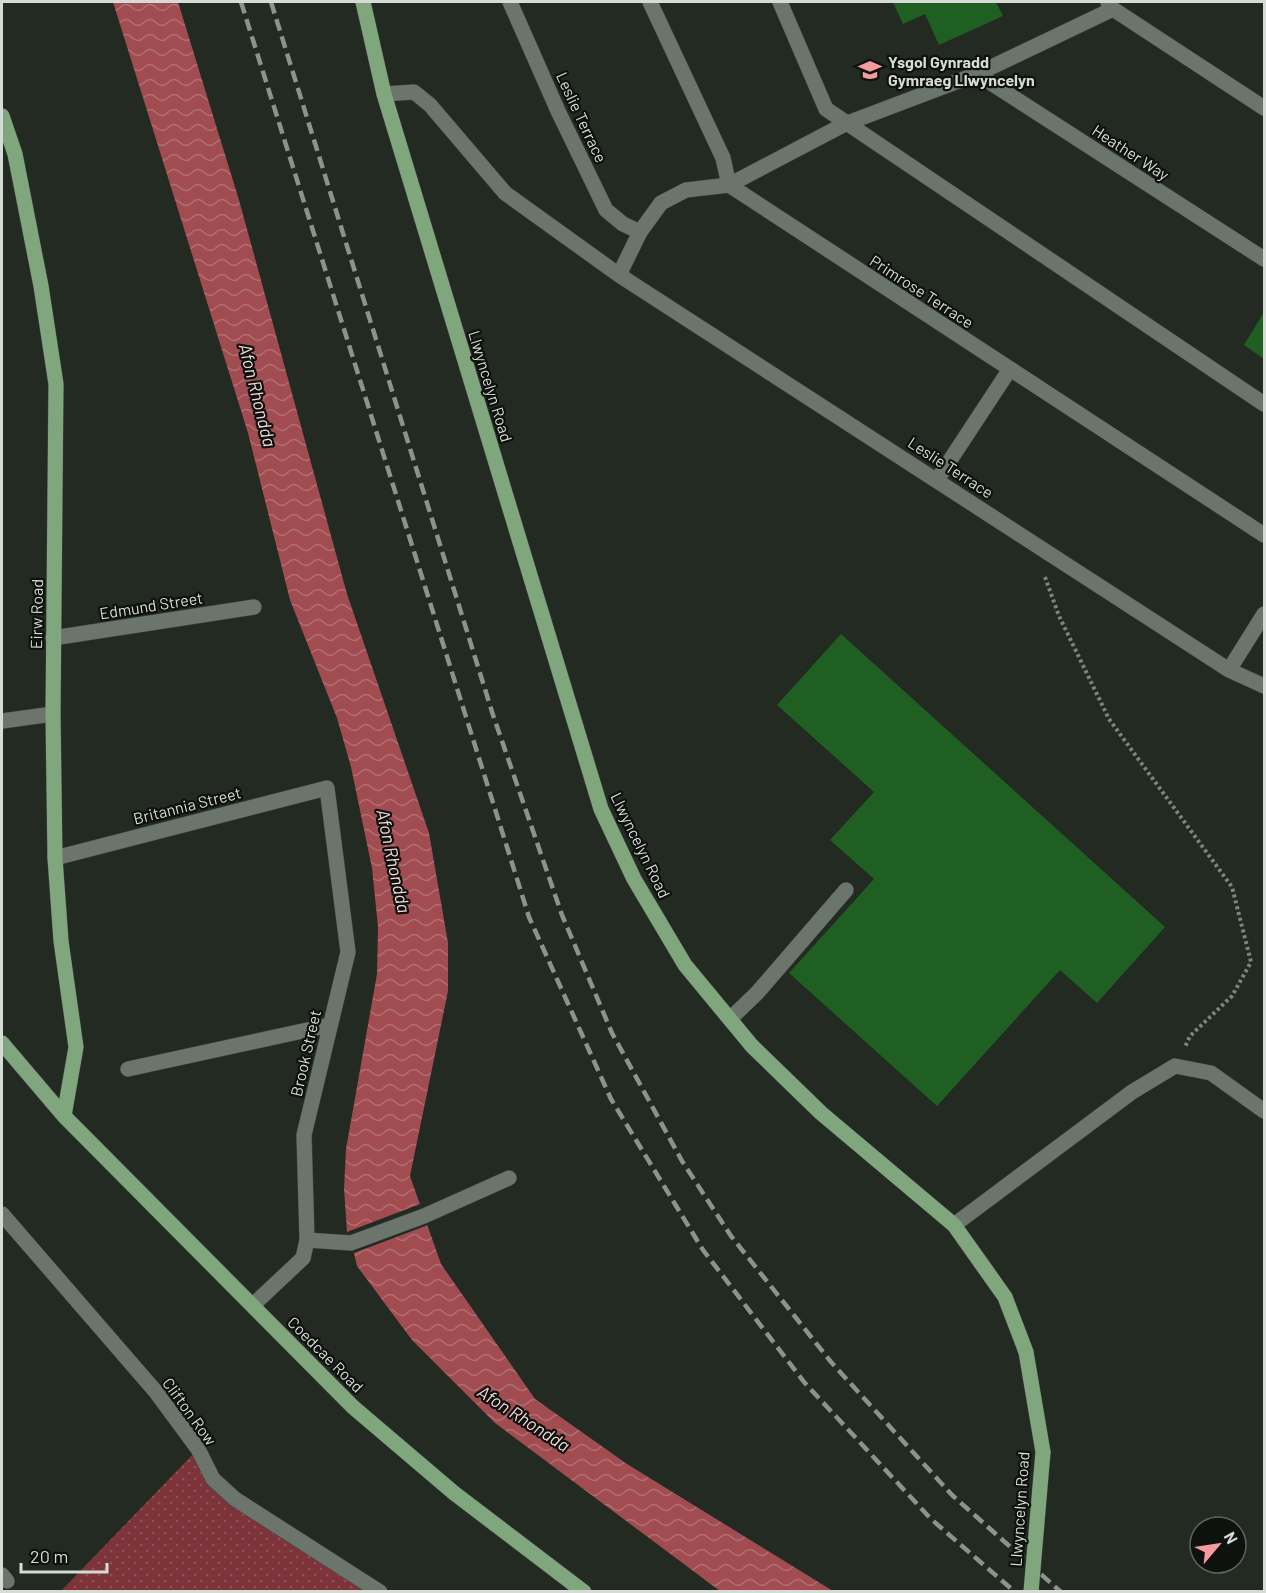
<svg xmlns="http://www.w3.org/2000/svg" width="1266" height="1593" viewBox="0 0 1266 1593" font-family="Barlow,sans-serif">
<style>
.green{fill:url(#green-dots)}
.water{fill:url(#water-waves)}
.pier{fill:#222a22}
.building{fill:#205f22}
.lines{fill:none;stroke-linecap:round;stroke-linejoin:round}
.minor-casing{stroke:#414640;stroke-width:16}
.major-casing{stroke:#414640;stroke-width:16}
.path{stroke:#7e847e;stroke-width:4;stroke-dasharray:3 3;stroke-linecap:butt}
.minor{stroke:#6c756b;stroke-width:15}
.major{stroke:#80a67e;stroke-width:15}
.rail{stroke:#8c928c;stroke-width:4.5;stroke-dasharray:12 6;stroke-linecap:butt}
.major-bridge-casing{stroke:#414640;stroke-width:16;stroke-linecap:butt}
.major-bridge{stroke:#80a67e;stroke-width:15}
.labels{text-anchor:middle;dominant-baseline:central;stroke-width:4.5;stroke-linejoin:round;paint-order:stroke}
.poi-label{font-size:16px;font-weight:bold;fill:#d6dbd6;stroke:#0e110e;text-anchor:start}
.street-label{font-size:16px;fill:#d6dbd6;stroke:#0e110e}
.water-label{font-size:18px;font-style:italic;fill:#f2d9d9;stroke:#0e110e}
</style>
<defs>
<pattern id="green-dots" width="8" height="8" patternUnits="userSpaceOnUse" patternTransform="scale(1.5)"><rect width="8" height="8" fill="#7c343a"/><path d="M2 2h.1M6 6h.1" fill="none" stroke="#8e5156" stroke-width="1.8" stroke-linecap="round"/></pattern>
<pattern id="water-waves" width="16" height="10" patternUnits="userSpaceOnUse" patternTransform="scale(1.5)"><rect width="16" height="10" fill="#a14c51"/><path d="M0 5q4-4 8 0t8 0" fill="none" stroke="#b16e71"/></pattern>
</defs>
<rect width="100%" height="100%" fill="#222a22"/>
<path class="green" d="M198,1449l15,30 167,113h-320z"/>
<path class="water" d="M113,2h65l61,198 108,394 82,239 19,110v48l-38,185 31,88 94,135 92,65 206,127h-113l-225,-168 -83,-83 -55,-74 -3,-13 -7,-21 -3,-43 2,-40 31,-175 1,-47 -6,-59 -21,-101 -14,-49 -47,-118 -42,-167z"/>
<path class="pier" d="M420,1204l8,21 -74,28 -7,-21z"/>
<path class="building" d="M893,2h103l7,14 -64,29 -14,-31 -22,10z
M1264,312v47l-20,-14z
M841,634l324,293 -68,76 -37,-33 -123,136 -148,-133 85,-94 -44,-39 44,-48 -97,-87z"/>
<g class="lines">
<g class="minor-casing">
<path id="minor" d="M510,2l48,109 48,99 17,14 17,8
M650,2l73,156 6,27 535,350
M780,2l46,107 438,295
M1108,3l5,6 151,99
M977,74l287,185
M384,94l30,-2 16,13 75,88 114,82 610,395 35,16
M619,275l21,-43 21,-29 25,-13 43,-5 116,-61 132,-50 136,-65
M937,480l73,-111
M53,638l201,-31
M1229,670l35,-56
M2,721l51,-7
M55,858l272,-70 21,164 -44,183 3,105 -4,18 -50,47
M730,1019l27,-26 89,-103
M128,1069l202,-44
M2,1214l154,178 42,57 15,30 22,20 145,93
M954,1225l178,-133 43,-26 36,7 53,38
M307,1240l44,3 73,-27 85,-38
M2,1575l5,6"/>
</g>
<g class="major-casing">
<path id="major" d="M363,2l21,92 217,715 33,70 51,86 67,81 69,67 133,112 51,72 21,55 17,100
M2,116l13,38 26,132 15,98 -3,330 2,144 6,83 15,106 -12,69
M2,1043l62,73 289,291 101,86 130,99"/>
</g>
<path class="path" d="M1045,577l14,39 50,103 123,168 19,75 -19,34 -42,40 -5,11"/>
<use href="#minor" class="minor"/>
<use href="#major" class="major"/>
<path class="rail" d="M241,2l288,915 82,182 92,151 101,132 127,137 84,73
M271,2l222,713 69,200 50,118 70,128 49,75 100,126 121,133 109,97"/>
<g class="major-bridge-casing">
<path id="major-bridge" d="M1031,1592l12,-140"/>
</g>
<use href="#major-bridge" class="major-bridge"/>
</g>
<defs>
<g id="school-bare" transform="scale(1.8)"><path d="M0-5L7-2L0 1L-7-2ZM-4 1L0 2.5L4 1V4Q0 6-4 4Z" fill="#f59b9d" stroke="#0e110e" stroke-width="2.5" paint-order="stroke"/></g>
</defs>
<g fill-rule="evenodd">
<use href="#school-bare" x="870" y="70"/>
</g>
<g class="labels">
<g class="poi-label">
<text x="888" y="61">Ysgol Gynradd<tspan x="888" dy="18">Gymraeg Llwyncelyn</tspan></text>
</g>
<g class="street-label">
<text transform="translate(582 117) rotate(65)">Leslie Terrace</text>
<text transform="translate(1131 152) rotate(33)">Heather Way</text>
<text transform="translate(922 291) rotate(33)">Primrose Terrace</text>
<text transform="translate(491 386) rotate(73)">Llwyncelyn Road</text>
<text transform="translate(951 467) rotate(33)">Leslie Terrace</text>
<text transform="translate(151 605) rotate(-9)">Edmund Street</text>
<text transform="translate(36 614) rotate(-89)">Eirw Road</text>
<text transform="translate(187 805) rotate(-14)">Britannia Street</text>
<text transform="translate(641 845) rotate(64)">Llwyncelyn Road</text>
<text transform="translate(305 1053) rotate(-77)">Brook Street</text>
<text transform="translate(326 1354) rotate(45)">Coedcae Road</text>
<text transform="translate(190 1411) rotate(54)">Clifton Row</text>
<text transform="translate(1019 1509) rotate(-86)">Llwyncelyn Road</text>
</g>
<g class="water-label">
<text transform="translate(258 395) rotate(76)">Afon Rhondda</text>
<text transform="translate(394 861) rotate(78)">Afon Rhondda</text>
<text transform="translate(524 1418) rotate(33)">Afon Rhondda</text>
</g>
</g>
<rect width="1266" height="1593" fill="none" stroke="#d6dbd6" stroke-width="6"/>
<g transform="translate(1218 1545) rotate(61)"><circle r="28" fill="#0e110e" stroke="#5e625e" stroke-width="1.5"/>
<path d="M0-4.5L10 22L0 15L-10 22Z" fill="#f59b9d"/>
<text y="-9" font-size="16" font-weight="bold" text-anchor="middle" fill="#d6dbd6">N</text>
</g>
<path d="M21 1563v9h86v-9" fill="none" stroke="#d6dbd6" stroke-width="3"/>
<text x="30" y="1563" font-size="18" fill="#d6dbd6" stroke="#0e110e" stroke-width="4.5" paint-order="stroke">20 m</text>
</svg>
